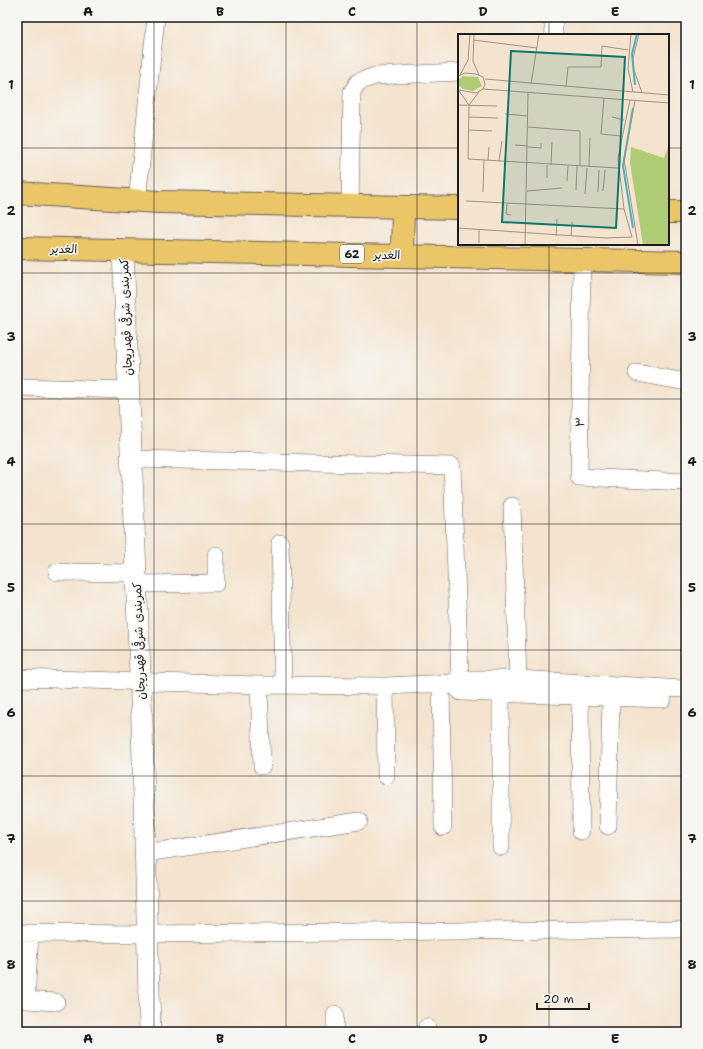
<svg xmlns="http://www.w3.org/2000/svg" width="703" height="1049" viewBox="0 0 703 1049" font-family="'Shantell Sans','Playpen Sans Arabic',sans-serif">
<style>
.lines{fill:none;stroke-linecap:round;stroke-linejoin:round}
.minor-casing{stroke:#68625a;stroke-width:18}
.tertiary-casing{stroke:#68625a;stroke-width:22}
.trunk-casing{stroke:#68625a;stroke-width:24}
.minor{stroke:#fff;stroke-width:17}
.tertiary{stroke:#fff;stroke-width:21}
.trunk{stroke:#ebc669;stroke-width:22}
.grid{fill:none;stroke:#1c1c1c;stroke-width:1;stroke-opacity:0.55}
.labels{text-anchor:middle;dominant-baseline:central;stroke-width:3;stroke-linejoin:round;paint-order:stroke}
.shield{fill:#f6f6f2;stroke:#5d5d5c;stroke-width:1}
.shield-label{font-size:11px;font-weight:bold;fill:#1c1c1c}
.street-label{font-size:12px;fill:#1c1c1c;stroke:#f6f6f2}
.inset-river{fill:none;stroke:#45b4c0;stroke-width:2}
.inset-road{fill:none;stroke:#9e9387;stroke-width:1}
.view{fill:#0f766e;fill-opacity:0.15;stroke:#0f766e;stroke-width:2}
.inset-edge{fill:none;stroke:#1c1c1c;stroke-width:2}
.neatline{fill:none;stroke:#1c1c1c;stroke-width:1.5}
.grid-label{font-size:13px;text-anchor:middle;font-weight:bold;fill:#1c1c1c}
</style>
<rect width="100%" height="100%" fill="#f6f6f2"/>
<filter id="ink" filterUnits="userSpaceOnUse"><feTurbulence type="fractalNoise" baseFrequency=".025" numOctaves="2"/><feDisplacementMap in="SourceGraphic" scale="8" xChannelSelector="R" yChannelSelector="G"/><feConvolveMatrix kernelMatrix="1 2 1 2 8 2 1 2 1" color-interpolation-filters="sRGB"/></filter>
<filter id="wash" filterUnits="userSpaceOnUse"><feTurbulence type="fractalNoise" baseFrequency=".012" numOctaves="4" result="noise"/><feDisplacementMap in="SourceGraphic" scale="16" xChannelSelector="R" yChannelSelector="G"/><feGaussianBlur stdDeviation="0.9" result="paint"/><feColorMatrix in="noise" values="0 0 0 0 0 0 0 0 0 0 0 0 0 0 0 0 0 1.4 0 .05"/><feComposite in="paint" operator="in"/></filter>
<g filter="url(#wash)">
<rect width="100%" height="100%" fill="#f4e3ce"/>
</g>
<g filter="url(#ink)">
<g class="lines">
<g class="minor-casing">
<path id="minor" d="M553,17l1,18
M137,201l19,-184
M350,206l2,-114 6,-10 17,-6 84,-4
M582,260l-3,217 107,5
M637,373l49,9
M17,387l112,3
M131,459l321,7 8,213
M512,506l6,173
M280,543l3,142
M57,572l79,1
M137,584l79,-1v-28
M17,678l242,7 126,1 66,-3 9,-4h58l165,10 3,-2
M441,683l2,144
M451,683l10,9 202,7
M259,685l3,81
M385,686l1,90
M580,696l1,135
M608,826l3,-129
M501,847v-154
M146,853l213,-32
M17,933l131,1 538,-5
M30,933l-4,67 30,2
M335,1014v18
M427,1032v-5"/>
</g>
<g class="tertiary-casing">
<path id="tertiary" d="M123,250l19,474 8,308"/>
</g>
<g class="trunk-casing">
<path id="trunk" d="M17,193l142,9 300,6
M668,212h18
M17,248l669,14
M402,255l1,-48"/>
</g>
<use href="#minor" class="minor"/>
<use href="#tertiary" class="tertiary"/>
<use href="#trunk" class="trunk"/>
</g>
</g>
<path class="grid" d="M154,17v1015M286,17v1015M417,17v1015M549,17v18M17,148h442M668,148h18M549,244v788M17,273h669M17,399h669M17,524h669M17,650h669M17,776h669M17,901h669"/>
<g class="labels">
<rect class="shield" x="340" y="245" width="24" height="18" rx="3"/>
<g class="shield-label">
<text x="352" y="254">62</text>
</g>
<g class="street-label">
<text transform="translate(64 249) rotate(1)">الغدیر</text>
<text transform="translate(387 255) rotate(1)">الغدیر</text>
<text transform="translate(126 317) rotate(-92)">کمربندی شرقی قهدریجان</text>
<text transform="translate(580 422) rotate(-89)">۳</text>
<text transform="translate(139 641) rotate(-92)">کمربندی شرقی قهدریجان</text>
</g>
</g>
<g transform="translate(458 34)">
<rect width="211" height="211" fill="#f4e3ce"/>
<path d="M5,42l15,1 4,9 -9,5 -10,-2 -5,-4v-5zM211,111v100h-26l-13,-82 1,-16 33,11z" fill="#aecc74"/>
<path class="inset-river" d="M177,51l-3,-31 5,-20M175,74l-10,58 10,62"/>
<path class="inset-road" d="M16,0l-1,27 6,14M173,0l-3,35 5,23M181,0l-6,24 1,12 8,23M15,6l64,8M2,41l8,-15 2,-26M0,42l7,-3 11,1 7,3 2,7 -2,5 -7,4 -18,-3M27,45l184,16M73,50l8,-50M108,53l2,-20h33l1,-21 26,4M25,55l186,14M1,57l10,14 -1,54 150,9M146,64l-3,36 20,2M177,67l-11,58 14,86M0,71l39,1M11,71l10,-13M47,80l23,2M10,83l30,1M154,83l12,3M70,93l52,4v35M10,96l24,1M57,111l13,1M70,113l13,1v-5M30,126l1,-13M41,127l3,-20M93,131l1,-23M131,132l1,-28M89,144v-13M109,147l1,-15M118,156l1,-24M69,157l35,-3M145,157l2,-21M25,158l1,-32M140,158l1,-22M127,160l2,-26M8,167l158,8M49,170l-1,10 5,1M0,194l147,10 27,-1 -8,-28 -6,-51 12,-58M98,202l1,-17M113,202l1,-14M21,209v-13M67,211l3,-152"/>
<path class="view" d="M53,17l114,6 -9,171 -114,-6z"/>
<rect width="211" height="211" class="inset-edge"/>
</g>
<rect width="703" height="1049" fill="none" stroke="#f6f6f2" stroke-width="44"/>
<path d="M537 1003v6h52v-6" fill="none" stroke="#1c1c1c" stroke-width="2"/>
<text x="543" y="1003" font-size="12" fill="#1c1c1c" stroke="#f6f6f2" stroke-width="3" paint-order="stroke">20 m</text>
<rect x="22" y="22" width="659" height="1005" class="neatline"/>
<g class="grid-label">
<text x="88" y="16">A</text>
<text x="220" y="16">B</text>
<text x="352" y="16">C</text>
<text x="483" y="16">D</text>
<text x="615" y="16">E</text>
<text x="11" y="89">1</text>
<text x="692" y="89">1</text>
<text x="11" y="215">2</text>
<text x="692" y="215">2</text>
<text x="11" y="341">3</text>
<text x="692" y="341">3</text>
<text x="11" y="466">4</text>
<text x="692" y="466">4</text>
<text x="11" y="592">5</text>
<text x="692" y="592">5</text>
<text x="11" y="717">6</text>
<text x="692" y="717">6</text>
<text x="11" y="843">7</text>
<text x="692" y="843">7</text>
<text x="11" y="969">8</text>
<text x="692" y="969">8</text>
<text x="88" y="1043">A</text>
<text x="220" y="1043">B</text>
<text x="352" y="1043">C</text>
<text x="483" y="1043">D</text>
<text x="615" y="1043">E</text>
</g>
</svg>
